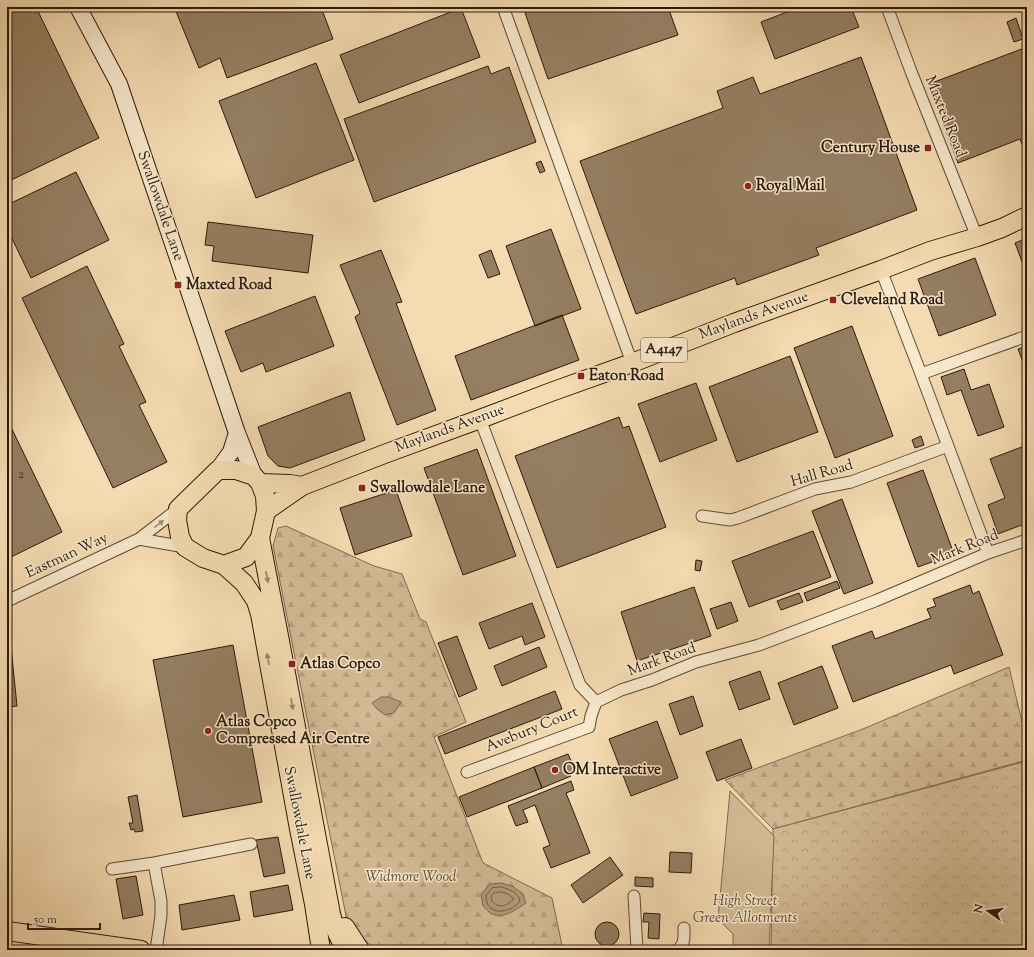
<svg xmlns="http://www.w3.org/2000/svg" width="1034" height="957" viewBox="0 0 1034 957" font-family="'Sorts Mill Goudy',serif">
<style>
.forest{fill:url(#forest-firs);stroke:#806a50}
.park{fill:url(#park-crowns);stroke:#806a50}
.garden{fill:#d3ba95;stroke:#806a50}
.water{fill:#b19979;stroke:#7c664d}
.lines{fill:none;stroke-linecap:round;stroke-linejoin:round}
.shore{stroke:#6e5a42;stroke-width:1}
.building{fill:#957e61;stroke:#2c1a0b}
.street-casing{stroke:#5e4a34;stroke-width:13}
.secondary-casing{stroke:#2c1a0b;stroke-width:18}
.primary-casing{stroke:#2c1a0b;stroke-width:20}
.street{stroke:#f8e8cc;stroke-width:11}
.secondary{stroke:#f8e8cc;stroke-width:16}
.primary{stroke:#f5dbb1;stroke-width:18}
.oneway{fill:#9c8b75}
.oneway2{fill:#9b8466}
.poi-dot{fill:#8f2418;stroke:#f8e8cc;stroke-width:1.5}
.labels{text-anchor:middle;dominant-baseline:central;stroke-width:3;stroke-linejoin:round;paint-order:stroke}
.number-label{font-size:13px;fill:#463320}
.shield{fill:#f8e8cc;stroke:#695845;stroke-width:1}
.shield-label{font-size:14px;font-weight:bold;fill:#2c1a0b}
.street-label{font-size:15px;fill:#2c1a0b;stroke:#f8e8cc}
.poi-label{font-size:15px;font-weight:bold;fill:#2c1a0b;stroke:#f8e8cc;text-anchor:start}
.park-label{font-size:15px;font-style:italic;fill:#5e4a34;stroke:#f8e8cc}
</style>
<defs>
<pattern id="forest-firs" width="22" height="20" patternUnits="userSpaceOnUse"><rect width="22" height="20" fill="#d3ba95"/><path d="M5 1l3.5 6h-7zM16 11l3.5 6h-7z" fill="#b59f7f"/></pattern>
<pattern id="park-crowns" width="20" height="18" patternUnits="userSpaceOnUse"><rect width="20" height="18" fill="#d3ba95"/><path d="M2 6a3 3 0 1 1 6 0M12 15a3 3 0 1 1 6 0" fill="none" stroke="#b59f7f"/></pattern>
</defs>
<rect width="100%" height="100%" fill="#f5dbb1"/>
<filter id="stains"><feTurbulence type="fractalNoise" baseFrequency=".005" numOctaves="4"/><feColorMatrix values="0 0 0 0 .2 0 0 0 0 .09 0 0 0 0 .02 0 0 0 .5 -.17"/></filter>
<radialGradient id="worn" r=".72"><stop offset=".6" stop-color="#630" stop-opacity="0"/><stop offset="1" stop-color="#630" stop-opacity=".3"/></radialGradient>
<path class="forest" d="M286,526l88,40 28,8 18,45 6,3 40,100 -32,15 49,126 69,35 11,52h-186l-29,-24 -75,-380 5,-18z
M1009,667l18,76v17l-254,69 -48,-49 138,-51z"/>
<path class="park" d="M1027,761v189h-256l2,-121z"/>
<path class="garden" d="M730,791l44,45 -5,114h-36v-16l-15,-15z"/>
<path class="water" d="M381,697h8l12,5 -7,11 -9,2 -8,-6 -5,-6z
M501,883l11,3 10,7 4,10c-11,7 -23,17 -36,10 -2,-2 -5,-5 -7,-7l-2,-12 9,-10z"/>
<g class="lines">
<path class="shore" d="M501,887c8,2 17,5 19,14 -6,8 -20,14 -29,7 -2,-2 -4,-3 -4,-6 -1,-2 -1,-4 -1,-6l6,-8z
M501,892l7,2 5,4v2c-7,6 -14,9 -21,1l-1,-5 3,-3z"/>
</g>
<path class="building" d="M7,7h29l63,131 -92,44z
M180,7h141l12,32 -106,39 -7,-20 -21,10 -24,-59z
M523,7h145l10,28 -130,44z
M800,7h51l8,20 -84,32 -14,-37z
M461,8l19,49 -121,46 -19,-48z
M1016,18l7,21 -9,3 -7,-20z
M1027,47v111l-7,-19 -62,24 -29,-79z
M861,57l56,153 -101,38 3,7 -82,30 -2,-7 -99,36 -56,-153 143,-53 -6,-17 36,-14 7,17z
M316,63l38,97 -98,38 -37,-97z
M488,66l3,8 18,-7 27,75 -162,60 -30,-83z
M541,161l4,10 -5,2 -4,-10z
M76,172l33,68 -78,38 -24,-50v-23z
M208,222l105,13 -5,38 -96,-12 2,-15 -9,-1z
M551,229l30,80 -46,17 -29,-80z
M1027,238v37l-12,-32z
M381,250l21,52 -6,1 40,107 -39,15 -42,-108 5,-4 -20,-48z
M491,250l9,24 -12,4 -9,-23z
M975,258l21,57 -57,21 -21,-57z
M87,266l37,78 -5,2 27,56 -7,3 28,57 -54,26 -91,-190z
M315,296l19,50 -68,26 -3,-9 -22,9 -16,-41z
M562,315l17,45 -108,40 -16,-44z
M852,326l41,110 -58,22 -41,-110z
M1027,346v18l-3,1 -6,-16z
M790,356l28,76 -81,30 -28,-75z
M964,369l7,21 18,-6 15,43 -26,9 -17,-46 -14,5 -6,-18z
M696,383l21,57 -57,22 -22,-58z
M350,392l15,48 -75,28 -12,-2 -10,-10 -10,-29z
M619,417l4,11 6,-2 37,101 -109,41 -42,-112z
M7,419l55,113 -55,27z
M921,436l3,9 -9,3 -3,-8z
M1027,445v78l-29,11 -10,-29 17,-7 -15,-39z
M477,449l39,107 -53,19 -39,-107z
M923,470l31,84 -36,13 -31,-84z
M396,490l16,46 -57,19 -15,-47z
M842,499l31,84 -29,11 -32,-83z
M813,531l18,46 -82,30 -17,-46z
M696,560l6,1 -2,10 -5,-1z
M837,581l3,7 -33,13 -3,-8z
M970,585l3,9 6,-3 24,64 -49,19 -3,-9 -98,37 -21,-56 40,-15 3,8 56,-21 -4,-9 9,-3 -3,-7z
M694,587l17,49 -74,25 -16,-49z
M799,593l4,9 -22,8 -4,-9z
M731,602l7,19 -21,8 -7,-20z
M532,603l13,34 -20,8 -3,-9 -33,13 -10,-26z
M457,636l20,53 -18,8 -21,-54z
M10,637l7,69 -10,1v-69z
M233,645l29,157 -79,15 -30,-157z
M539,647l8,20 -45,19 -8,-20z
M822,666l16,42 -44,17 -16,-42z
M760,671l10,28 -31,11 -10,-28z
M555,691l7,18 -117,45 -7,-17z
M693,696l10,30 -23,9 -11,-31z
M657,721l21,57 -47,18 -22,-57z
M741,739l11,29 -35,13 -11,-29z
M568,754l8,18 -6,3 1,1 -29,12 -8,-21z
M534,767l8,21 -75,29 -8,-20z
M571,781l3,9 -8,3 24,60 -39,15 -8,-20 7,-3 -15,-40 -12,5 5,12 -12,4 -8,-20z
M137,795l6,36 -8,1 -1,-3 -3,1 -2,-7h4l-5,-26z
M7,819l4,38 -4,1z
M278,837l7,36 -21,4 -8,-37z
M670,852l22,1 -1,20 -22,-1z
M610,857l13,18 -40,28 -12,-18z
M136,876l7,39 -20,4 -7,-40z
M635,877l18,1v9l-18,-1z
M288,885l5,25 -39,7 -4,-25z
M234,895l6,25 -58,10 -3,-25z
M644,913l16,1 -1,25 -11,-1 1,-16h-6z
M595 934a12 12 0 1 1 24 0a12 12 0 1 1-24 0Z"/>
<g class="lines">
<g class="street-casing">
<path id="street" d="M503,7l129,356
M887,7l25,67 65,163
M881,270l40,104 67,179
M921,374l106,-38
M480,419l100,266 16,17 25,-12 31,-10 44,-18 63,-17 116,-44 113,-48 39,-13
M702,516l28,4 8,-2 77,-29 36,-7 97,-36
M139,539l46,8
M7,601l132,-62 39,-30
M467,772l122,-45 2,-11 5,-14
M154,863l7,38v15l-5,34
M112,869l42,-6 97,-19
M634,896l3,54
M678,950c7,-7 6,-12 6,-22"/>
</g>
<g class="secondary-casing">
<path id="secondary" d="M78,7l41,77 118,349 17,43
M218,470l13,-18 6,-19"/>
</g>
<g class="primary-casing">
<path id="primary" d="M218,470h18l18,6 6,7 5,13 1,15 -6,27 -14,19 -22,8 -21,-7 -18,-11 -5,-10 -3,-17 1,-11z
M260,483l30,1 12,2
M266,511l36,-25 85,-33 93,-34 71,-27 81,-29 102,-40 147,-53 49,-19 47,-14 25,-9 25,-12
M260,538l19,98 52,278c3,13 8,25 15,36
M224,565l20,18 12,18 4,13 39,215 15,75 7,46
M345,927l15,23
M7,931l134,19"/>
</g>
<use href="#street" class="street"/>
<use href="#secondary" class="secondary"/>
<use href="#primary" class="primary"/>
</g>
<defs><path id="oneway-solid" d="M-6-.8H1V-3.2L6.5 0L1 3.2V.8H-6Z"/></defs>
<use class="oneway" href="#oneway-solid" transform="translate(159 524) rotate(-37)"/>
<g class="oneway2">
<use href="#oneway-solid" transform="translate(267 577) rotate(79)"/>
<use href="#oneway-solid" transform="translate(268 659) rotate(-100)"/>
<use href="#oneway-solid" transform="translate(292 704) rotate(80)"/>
</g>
<g class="poi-dot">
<rect x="924" y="144" width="8" height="8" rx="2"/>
<circle cx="748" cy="186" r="4"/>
<rect x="174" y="281" width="8" height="8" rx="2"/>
<rect x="829" y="296" width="8" height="8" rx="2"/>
<rect x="577" y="372" width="8" height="8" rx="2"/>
<rect x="358" y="484" width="8" height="8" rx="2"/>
<rect x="288" y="660" width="8" height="8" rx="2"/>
<circle cx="208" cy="731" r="4"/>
<circle cx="555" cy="770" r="4"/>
</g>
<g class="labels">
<g class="number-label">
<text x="21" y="475">2</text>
</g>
<rect class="shield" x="641" y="338" width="46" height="24" rx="3"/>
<g class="shield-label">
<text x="664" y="350">A4147</text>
</g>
<g class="street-label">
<text transform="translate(945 117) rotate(68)">Maxted Road</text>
<text transform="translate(160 206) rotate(71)">Swallowdale Lane</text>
<text transform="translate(754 316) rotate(-20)">Maylands Avenue</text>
<text transform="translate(450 429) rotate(-20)">Maylands Avenue</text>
<text transform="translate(822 474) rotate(-16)">Hall Road</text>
<text transform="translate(965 548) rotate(-22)">Mark Road</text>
<text transform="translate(67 556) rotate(-25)">Eastman Way</text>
<text transform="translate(662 660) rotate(-20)">Mark Road</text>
<text transform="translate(532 730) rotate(-22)">Avebury Court</text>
<text transform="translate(299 823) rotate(79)">Swallowdale Lane</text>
</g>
<g class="poi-label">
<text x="920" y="148" text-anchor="end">Century House</text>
<text x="756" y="186">Royal Mail</text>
<text x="186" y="285">Maxted Road</text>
<text x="841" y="300">Cleveland Road</text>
<text x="589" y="376">Eaton Road</text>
<text x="370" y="488">Swallowdale Lane</text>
<text x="300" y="664">Atlas Copco</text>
<text x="216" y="722">Atlas Copco<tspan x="216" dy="17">Compressed Air Centre</tspan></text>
<text x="563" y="770">OM Interactive</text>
</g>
<g class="park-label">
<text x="411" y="877">Widmore Wood</text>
<text x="745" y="901">High Street<tspan x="745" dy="17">Green Allotments</tspan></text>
</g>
</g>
<rect width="1034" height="957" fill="none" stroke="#f5dbb1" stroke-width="24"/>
<rect x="8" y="8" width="1018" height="941" fill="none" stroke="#2c1a0b" stroke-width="2"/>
<rect x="12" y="12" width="1010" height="933" fill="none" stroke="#2c1a0b"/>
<g transform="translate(988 911) rotate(284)" stroke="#f8e8cc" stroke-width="3" paint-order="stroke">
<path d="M0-3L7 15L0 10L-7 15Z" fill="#2c1a0b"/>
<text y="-6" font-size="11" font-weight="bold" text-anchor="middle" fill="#2c1a0b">N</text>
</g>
<path d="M28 923v6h72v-6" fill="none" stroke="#2c1a0b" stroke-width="2"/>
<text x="34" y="923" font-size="12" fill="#2c1a0b" stroke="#f8e8cc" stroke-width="3" paint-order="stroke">50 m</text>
<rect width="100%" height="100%" filter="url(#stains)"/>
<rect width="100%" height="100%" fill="url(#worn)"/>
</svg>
